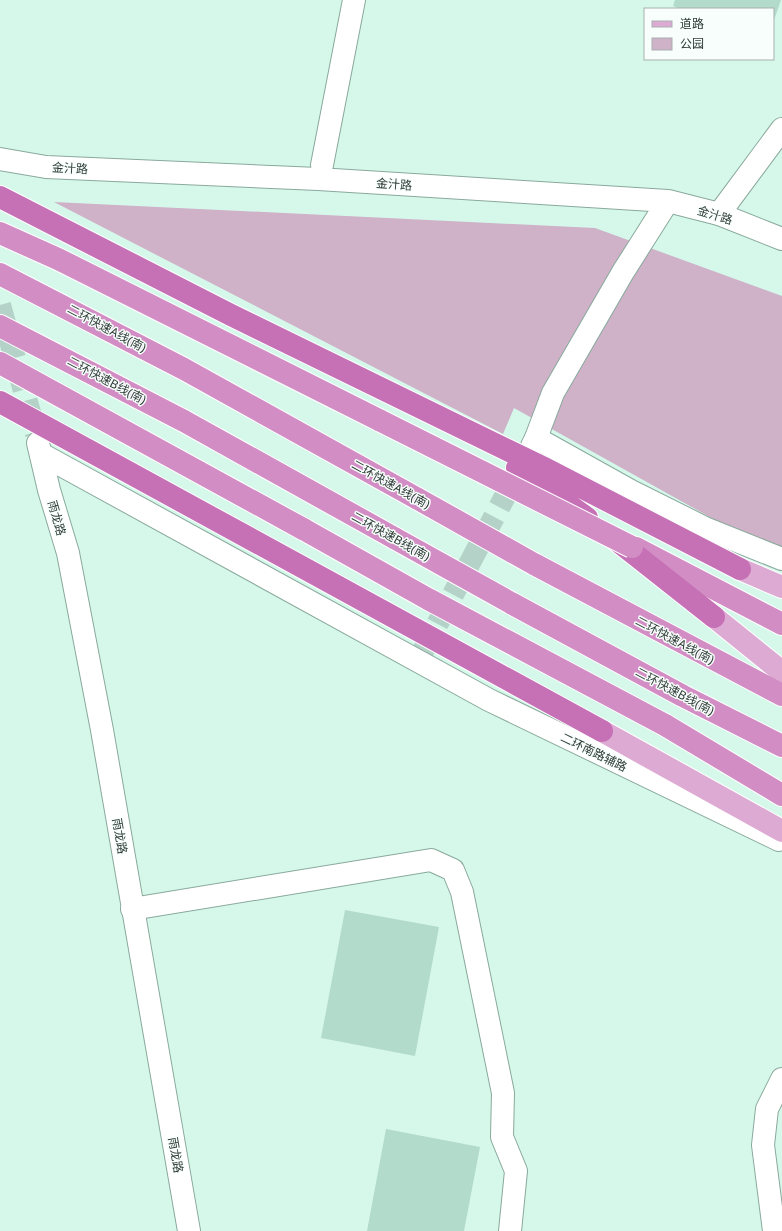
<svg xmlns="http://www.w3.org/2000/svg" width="782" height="1231" viewBox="0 0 782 1231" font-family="'Noto Sans','Noto Sans SC',sans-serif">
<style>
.green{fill:#cfb1c8}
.building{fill:#b3dbcb}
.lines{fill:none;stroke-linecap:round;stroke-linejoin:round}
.minor-tunnel{stroke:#b4d2c7;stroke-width:22;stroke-dasharray:22 11;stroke-linecap:butt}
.tertiary-tunnel{stroke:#b4d2c7;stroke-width:22;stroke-dasharray:22 11;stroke-linecap:butt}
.minor-casing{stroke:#89a99c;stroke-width:24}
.tertiary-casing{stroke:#89a99c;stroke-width:24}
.primary-casing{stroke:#fff;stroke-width:24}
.trunk-casing{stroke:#fff;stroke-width:24}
.motorway-casing{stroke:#fff;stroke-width:24}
.minor{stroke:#fff;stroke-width:22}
.tertiary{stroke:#fff;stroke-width:22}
.primary{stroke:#ddaad3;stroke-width:22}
.trunk{stroke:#d28ec4;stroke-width:22}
.motorway{stroke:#c671b6;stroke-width:22}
.trunk-bridge-casing{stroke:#fff;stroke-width:24;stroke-linecap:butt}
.trunk-bridge{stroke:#d28ec4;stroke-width:22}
.labels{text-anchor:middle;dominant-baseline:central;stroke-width:3;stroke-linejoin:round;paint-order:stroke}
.street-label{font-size:12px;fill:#2e3b36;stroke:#f8fefc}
</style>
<rect width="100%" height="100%" fill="#d6f8eb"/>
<path class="green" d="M54,202l541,26 187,68v253l-40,-14 -228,-127 -11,26z"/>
<path class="building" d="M675,0h106l-8,23v-14h-93l-7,-3z
M345,910l94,17 -24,129 -94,-18z
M386,1129l94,18 -16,84h-97z"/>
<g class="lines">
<path class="minor-tunnel" d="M422,653l97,-183"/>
<path class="tertiary-tunnel" d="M0,305l36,129"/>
<g class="minor-casing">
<path id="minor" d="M322,165l32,-165
M719,214l63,-85
M532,446l4,-8 95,53 76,38 75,30
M41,454l448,246 290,140
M132,909l299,-49 22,10 9,22 41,201 -1,44 14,34 -6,60
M774,1231l-11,-86 4,-36 15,-30"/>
</g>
<g class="tertiary-casing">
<path id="tertiary" d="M0,159l46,8 272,12 350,22 51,13 63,25
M536,438l17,-45 70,-121 45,-71
M38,443l11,47 19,63 34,177 87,501"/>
</g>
<g class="primary-casing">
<path id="primary" d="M740,569l42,18
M714,617l68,55
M602,731l180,100"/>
</g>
<g class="trunk-casing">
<path id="trunk" d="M0,233l58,26 323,162
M0,274l184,95 234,130
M0,326l184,95 212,118
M0,363l305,167
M636,548l146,76
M534,564l248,131
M511,603l172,93 99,50
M665,725l117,70"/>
</g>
<g class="motorway-casing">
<path id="motorway" d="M0,197l231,118 313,153 196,101
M0,402l602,329
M517,468l70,50
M614,538l100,79"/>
</g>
<use href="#minor" class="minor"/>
<use href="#tertiary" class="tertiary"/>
<use href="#primary" class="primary"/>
<use href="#trunk" class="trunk"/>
<use href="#motorway" class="motorway"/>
<g class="trunk-bridge-casing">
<path id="trunk-bridge" d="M381,421l251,126
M418,499l116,65
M305,530l123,69 237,126
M396,539l115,64"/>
</g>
<use href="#trunk-bridge" class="trunk-bridge"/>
</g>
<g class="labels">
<g class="street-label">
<text transform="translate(70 168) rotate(3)">金汁路</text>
<text transform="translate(394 184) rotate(4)">金汁路</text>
<text transform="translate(715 215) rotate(17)">金汁路</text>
<text transform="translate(107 328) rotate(28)">二环快速A线(南)</text>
<text transform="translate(107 380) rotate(28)">二环快速B线(南)</text>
<text transform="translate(391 484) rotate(29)">二环快速A线(南)</text>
<text transform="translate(57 518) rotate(74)">雨龙路</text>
<text transform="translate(391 536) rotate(29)">二环快速B线(南)</text>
<text transform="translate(675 640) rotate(28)">二环快速A线(南)</text>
<text transform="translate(675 691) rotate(28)">二环快速B线(南)</text>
<text transform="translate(594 752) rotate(26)">二环南路辅路</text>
<text transform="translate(120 836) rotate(80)">雨龙路</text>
<text transform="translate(176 1155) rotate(80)">雨龙路</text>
</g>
</g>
<rect x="644" y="8" width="130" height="52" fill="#f8fefc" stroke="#a7b0ad"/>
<rect x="652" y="21" width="20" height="6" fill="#ddaad3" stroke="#a7b0ad"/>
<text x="680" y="28" font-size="12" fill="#2e3b36">道路</text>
<rect x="652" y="38" width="20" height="12" fill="#cfb1c8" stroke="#a7b0ad"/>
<text x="680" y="48" font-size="12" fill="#2e3b36">公园</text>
</svg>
